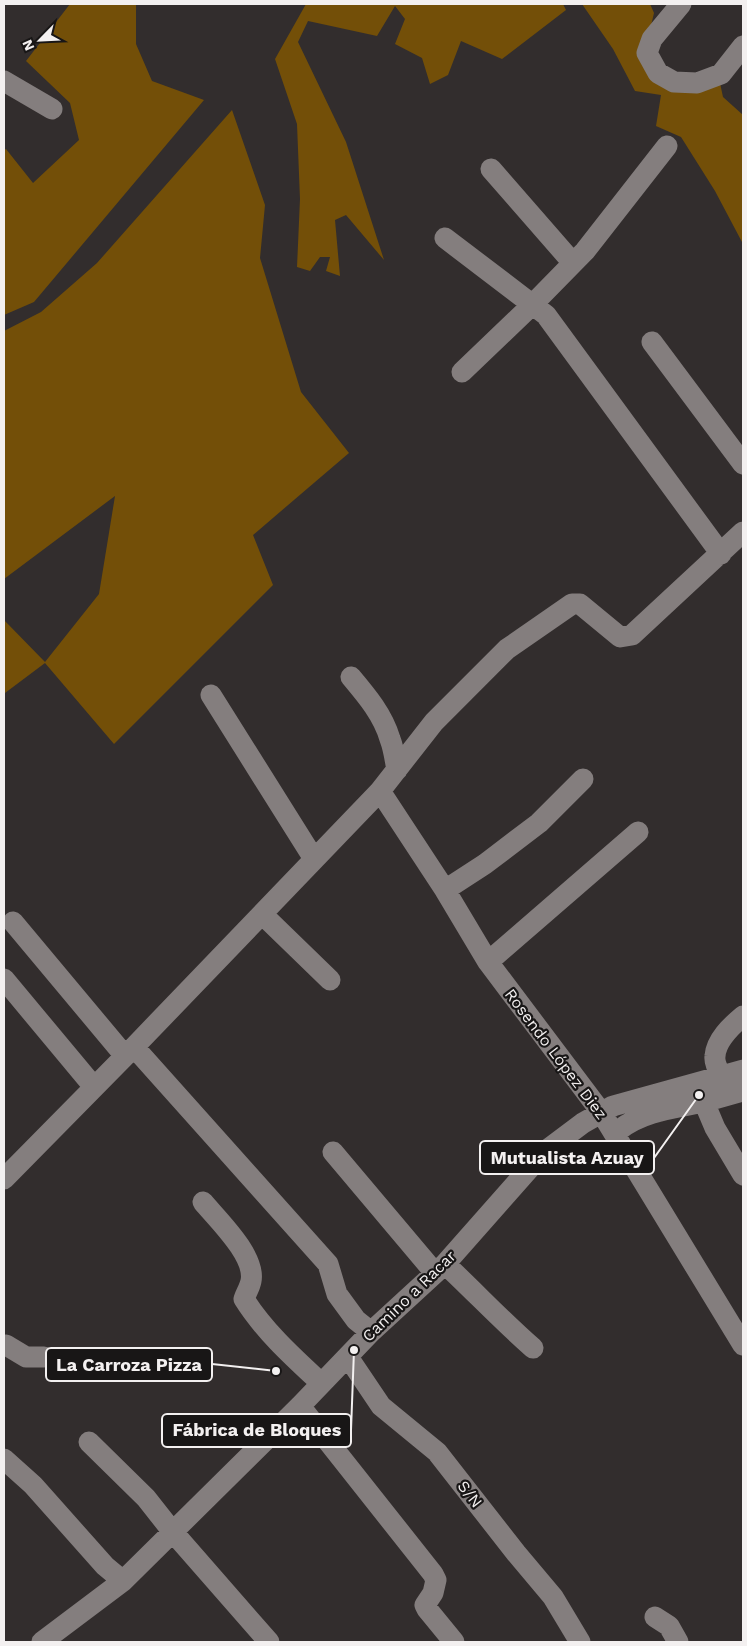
<svg xmlns="http://www.w3.org/2000/svg" width="747" height="1646" viewBox="0 0 747 1646" font-family="'Work Sans',sans-serif">
<style>
.forest{fill:#734f08}
.lines{fill:none;stroke-linecap:round;stroke-linejoin:round}
.minor{stroke:#847e7e;stroke-width:21}
.labels{text-anchor:middle;dominant-baseline:central;stroke-width:4.5;stroke-linejoin:round;paint-order:stroke}
.street-label{font-size:16px;fill:#f3f0f0;stroke:#181616}
.leader{fill:none;stroke:#f3f0f0;stroke-width:2}
.callout-dot{fill:#f3f0f0;stroke:#181616;stroke-width:2}
.callout{fill:#181616;stroke:#f3f0f0;stroke-width:2}
.callout-label{font-size:18px;text-anchor:middle;font-weight:bold;fill:#f3f0f0}
</style>
<rect width="100%" height="100%" fill="#322d2d"/>
<path class="forest" d="M70,4h66v40l16,37 52,19 -170,202 -30,13v-165l2,-1 27,34 46,-43 -9,-37 -44,-42z
M306,4h257l3,6 -64,49 -41,-18 -13,34 -18,9 -8,-26 -27,-14 10,-25 -10,-13 -18,30 -69,-15 -10,21 48,100 38,118 -38,-45 -11,5 5,56 -14,-5 4,-14h-10l-10,14 -13,-4 3,-68 -3,-75 -22,-65z
M582,4h68l4,9 -6,25 8,38 64,7 3,14 20,18v126l-1,1 -27,-51 -34,-54 -25,-11 5,-31 -26,-4 -22,-42z
M232,110l33,95 -5,53 41,134 48,61 -96,82 20,50 -159,159 -69,-81 -40,30 -1,-1v-72l41,42 54,-68 16,-98 -111,83v-248l37,-19 56,-49z"/>
<g class="lines">
<path class="minor" d="M681,4l-29,35 -5,14 11,20 16,9 23,1 24,-9 22,-28
M4,81l48,28
M491,169l82,94
M445,238l101,77 175,239
M652,342l91,122
M462,372l71,-68 52,-53 82,-105
M351,677c16,19 32,38 39,62 4,10 5,21 7,31
M211,695l103,164
M380,791l65,99 43,72 113,150 142,233
M445,890l40,-26 54,-41 44,-44
M262,914l68,66
M13,922l112,134
M488,962l150,-130
M4,979l90,108
M134,1047l194,217 9,30 19,26 15,12
M722,1076c-4,-6 -8,-13 -7,-20 1,-16 16,-30 28,-40
M704,1102l39,-11
M617,1137l2,-7c24,-19 56,-22 85,-28l11,26 28,47
M333,1152l102,121
M4,1179l130,-132 246,-256 54,-69 73,-73 65,-45h8l40,33 12,-2 111,-103
M203,1202c15,18 53,54 48,79 -1,6 -5,12 -7,18 20,32 50,59 77,84
M445,1264c30,28 57,57 88,84
M6,1345l20,12h18
M348,1357l33,49 56,46 79,101 37,44 27,45
M300,1406l133,168 3,6 -3,13 -8,12 2,4 27,33
M89,1442l57,56 26,33 97,111
M4,1459l29,26 72,81 18,15
M655,1617l14,9 9,16
M42,1642l81,-61 177,-175 71,-74 74,-68 98,-111 40,-30 30,-17 130,-36"/>
</g>
<g class="labels">
<g class="street-label">
<text transform="translate(556 1054) rotate(53)">Rosendo López Diez</text>
<text transform="translate(409 1296) rotate(-44)">Camino a Racar</text>
<text transform="translate(470 1494) rotate(52)">S/N</text>
</g>
</g>
<path class="leader" d="M699 1095L654 1158M276 1371L212 1364M354 1350L351 1430"/>
<g class="callout-dot">
<circle cx="699" cy="1095" r="5"/>
<circle cx="276" cy="1371" r="5"/>
<circle cx="354" cy="1350" r="5"/>
</g>
<g class="callout">
<rect x="480" y="1141" width="174" height="33" rx="5"/>
<rect x="46" y="1348" width="166" height="33" rx="5"/>
<rect x="162" y="1414" width="189" height="33" rx="5"/>
</g>
<g class="callout-label">
<text x="567" y="1164">Mutualista Azuay</text>
<text x="129" y="1371">La Carroza Pizza</text>
<text x="257" y="1436">Fábrica de Bloques</text>
</g>
<rect width="747" height="1646" fill="none" stroke="#f3f0f0" stroke-width="10"/>
<g transform="translate(40 40) rotate(246)" stroke="#181616" stroke-width="4" paint-order="stroke">
<path d="M0-4L9 19L0 12L-9 19Z" fill="#f3f0f0"/>
<text y="-8" font-size="14" font-weight="bold" text-anchor="middle" fill="#f3f0f0">N</text>
</g>
</svg>
